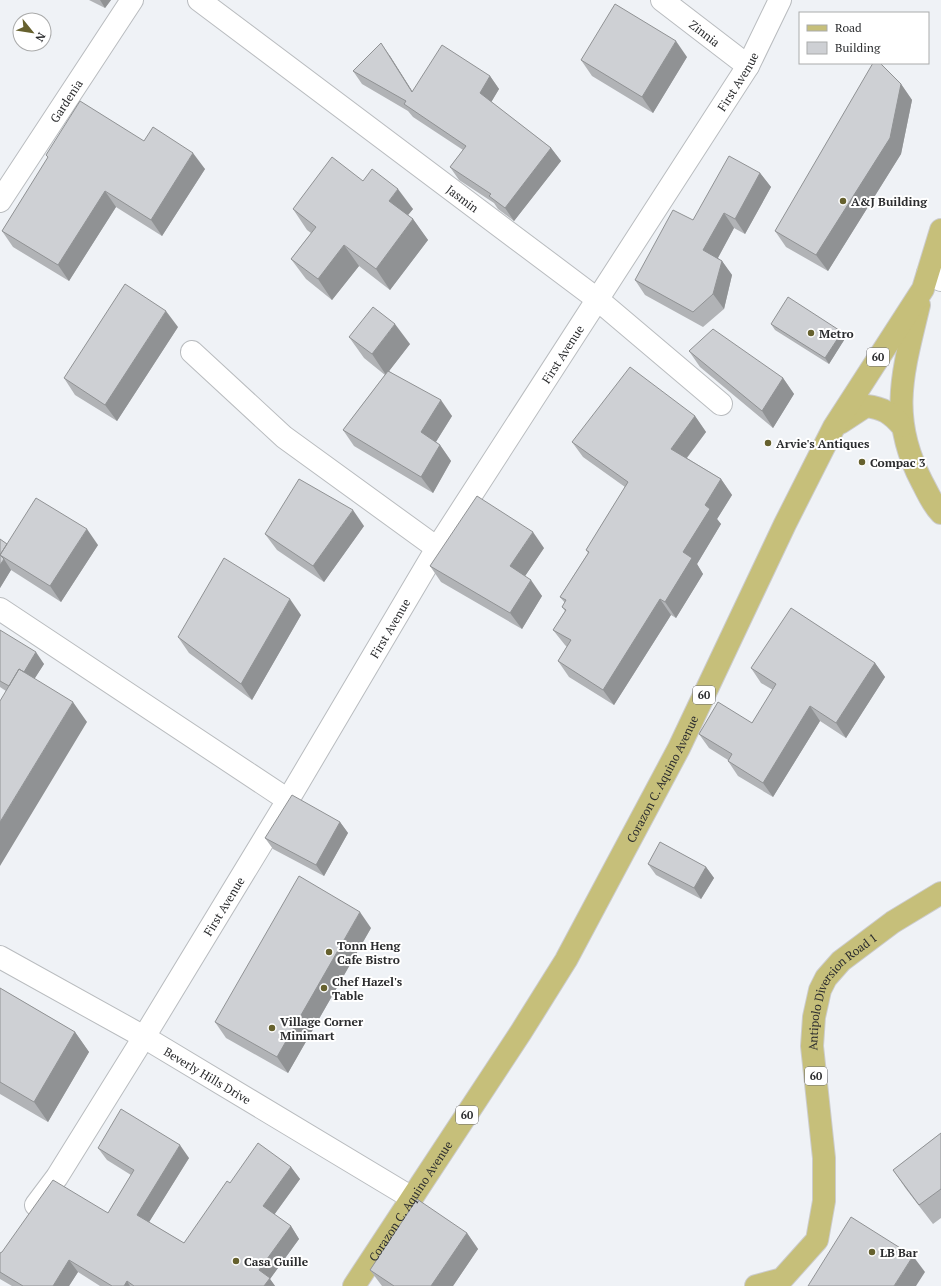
<svg xmlns="http://www.w3.org/2000/svg" width="941" height="1286" viewBox="0 0 941 1286" font-family="'PT Serif',serif">
<style>
.lines{fill:none;stroke-linecap:round;stroke-linejoin:round}
.minor-casing{stroke:#b9bcbf;stroke-width:24}
.major-casing{stroke:#cccccd;stroke-width:24}
.minor{stroke:#fff;stroke-width:22}
.major{stroke:#c6bf7a;stroke-width:22}
.wall{fill:#b1b3b6}
.shaded-wall{fill:#909294}
.building{fill:#ced0d4;stroke:#909294}
.poi-dot{fill:#66612e;stroke:#fff;stroke-width:1.5}
.labels{text-anchor:middle;dominant-baseline:central;stroke-width:4;stroke-linejoin:round;paint-order:stroke}
.shield{fill:#fff;stroke:#6b6b6d;stroke-width:1}
.shield-label{font-size:11px;font-weight:bold;fill:#2b2c2e}
.street-label{font-size:12px;fill:#2b2c2e;stroke:#fff}
.poi-label{font-size:12px;font-weight:bold;fill:#2b2c2e;stroke:#fff;text-anchor:start}
</style>
<rect width="100%" height="100%" fill="#eff2f6"/>
<g class="lines">
<g class="minor-casing">
<g id="minor">
<path id="s1" d="M199,0l398,299 124,105"/>
<path id="s2" d="M662,0l86,66"/>
<path id="s3" d="M0,201l132,-201"/>
<path d="M928,273l13,7"/>
<path d="M192,352l92,85 153,111"/>
<path d="M0,609l288,191"/>
<path id="s4" d="M0,957l144,80 268,161"/>
<path id="s5" d="M36,1205l21,-28 87,-140 144,-237 149,-252 311,-482 32,-66"/>
</g>
</g>
<g class="major-casing">
<g id="major">
<path d="M919,305c-16,67 -31,112 3,177 6,11 10,22 19,31"/>
<path d="M840,423l26,-17c17,2 25,7 36,20"/>
<path id="s6" d="M354,1286l167,-254 45,-72 113,-212 106,-224 49,-97 89,-138 18,-59"/>
<path id="s7" d="M756,1286l26,-7 35,-39 7,-39v-43l-12,-112 2,-29 6,-27 6,-12 15,-17 52,-39 48,-29"/>
</g>
</g>
<use href="#minor" class="minor"/>
<use href="#major" class="major"/>
</g>
<path class="wall" d="M89,0h22l-6,8z
M390,56l22,35 78,-15 9,13 -8,13 60,46 10,13 -47,60 -16,-12 -4,-6 -35,-23 -9,-13 13,-17 -50,-33 -5,-6 -46,-27 -9,-13z
M687,57l-34,56 -61,-37 -11,-16z
M901,84l11,16 -11,54 -73,117 -42,-24 -11,-16z
M144,141l61,28 -43,67 -46,-29 -47,74 -56,-34 -11,-16 46,-73 -2,-3z
M760,173l11,14 -26,47 -11,-6 -16,30 4,3 10,14 -8,34 -21,18 -58,-32 -10,-15 58,-60z
M363,181l50,28 -5,6 5,4 15,21 -38,50 -31,-24 -27,34 -26,-21 -15,-20 20,-26 -4,-3 -14,-21z
M771,324l71,8 4,5 -17,27 -54,-34z
M178,327l-61,94 -42,-26 -11,-17z
M349,337l61,7 -21,27 63,45 -16,26 4,3 11,16 -18,32 -79,-47 -11,-16 42,-55 -21,-17z
M689,351l94,27 11,16 -21,34 -73,-61z
M695,416l11,16 -19,26 34,21 11,16 -15,24 4,5 -24,40 6,10 -27,44 -5,-3 -57,90 -45,-28 -11,-16 9,-14 -2,-2 -12,-15 12,-19 -3,-4 3,-4 -5,-6 28,-44 -2,-3 39,-63 -42,-30 -11,-15z
M364,526l-40,56 -47,-32 -12,-16z
M0,539l7,5 91,1 -37,57 -50,-32 -11,18z
M544,548l-19,28 17,20 -20,33 -81,-47 -11,-16z
M301,615l-49,85 -63,-47 -11,-16z
M0,630l44,34 -10,15 53,43 -81,-31 -6,-4z
M875,663l10,14 -39,61 -26,-17 -47,76 -35,-21 -10,-15v-1l-19,-12 -10,-14 53,-11 21,-33 -12,-7 -10,-15z
M340,822l8,11 -24,43 -51,-27 -8,-11z
M648,864l58,3 8,11 -13,21 -45,-24z
M371,928l-83,145 -62,-35 -11,-16z
M0,988l75,44 14,20 -41,70 -48,-28z
M941,1133v85l-8,6 -27,-35 -13,-19z
M98,1148l91,10 -40,64 35,21 46,-60 61,-16 9,12 -26,36 17,11 8,13 -29,40 5,7h-175l-22,-14 -9,14h-57l-12,-7v-26l108,-40 23,-38 -24,-15z
M467,1233l11,16 -25,37h-71l-12,-16z"/>
<path class="shaded-wall" d="M100,0h11l-6,8z
M676,41l11,16 -34,56 -11,-16z
M381,43l9,13 31,49 -9,-13z
M490,76l9,13 -10,17 -9,-13z
M901,84l11,16 -11,54 -73,117 -12,-16z
M551,148l10,13 -47,60 -9,-13z
M193,153l12,16 -43,67 -11,-16z
M760,173l11,14 -26,47 -10,-15z
M398,189l15,20 -10,12 -14,-20z
M105,191l11,16 -47,74 -11,-16z
M724,213l10,15 -20,37 -11,-15z
M413,219l15,21 -38,50 -14,-21z
M344,245l15,21 -27,34 -14,-21z
M722,261l10,14 -8,34 -11,-15z
M166,311l12,16 -61,94 -12,-16z
M395,324l15,20 -24,31 -14,-21z
M842,332l4,5 -17,27 -4,-6z
M783,378l11,16 -21,34 -11,-17z
M441,400l11,16 -20,32 -11,-16z
M695,416l11,16 -24,32 -11,-15z
M440,445l11,16 -18,32 -12,-16z
M721,479l11,16 -15,24 4,5 -24,40 6,10 -27,44 -11,-16 18,-50 22,-47z
M353,510l11,16 -40,56 -11,-16z
M87,529l11,16 -37,57 -11,-16z
M533,532l11,16 -23,34 -11,-16z
M4,559l7,11 -11,18v-23z
M531,580l11,16 -20,33 -12,-16z
M290,599l11,16 -49,85 -11,-16z
M660,599l11,16 -57,90 -11,-15z
M36,652l8,12 -23,36 -8,-11z
M875,663l10,14 -39,61 -10,-15z
M73,702l14,20 -87,144v-44z
M810,706l10,15 -47,76 -10,-14z
M340,822l8,11 -24,43 -8,-11z
M706,867l8,11 -13,21 -7,-11z
M360,912l11,16 -83,145 -11,-16z
M75,1032l14,20 -41,70 -14,-20z
M180,1145l9,13 -43,69 -9,-12z
M291,1167l9,12 -29,40 -8,-13z
M291,1226l8,13 -29,40 5,7h-11l-5,-16z
M467,1233l11,16 -25,37h-22z
M913,1256l12,16 -9,14h-22z
M69,1260l9,12 -9,14h-16z
M127,1281l3,5h-6z"/>
<path class="building" d="M615,4l61,37 -34,56 -61,-37z
M381,43l31,49 30,-47 48,31 -10,17 71,55 -46,60 -16,-12 2,-2 -41,-27 16,-21 -62,-42 2,-3 -53,-30z
M873,63h7l21,21 -11,54 -74,117 -41,-24z
M80,101l64,40 9,-14 40,26 -42,67 -46,-29 -47,74 -56,-34 46,-74 -2,-2z
M729,156l31,17 -25,46 -11,-6 -21,37 19,11 -9,33 -20,18 -58,-32 38,-70 20,10z
M332,157l31,24 9,-12 26,20 -9,12 24,18 -37,50 -32,-24 -26,34 -27,-20 25,-32 -23,-18z
M125,284l41,27 -61,94 -41,-27z
M788,297l54,35 -17,26 -54,-34z
M373,307l22,17 -23,30 -23,-17z
M713,329l70,49 -21,33 -73,-60z
M630,367l65,49 -24,33 50,30 -16,26 5,4 -27,43 9,6 -27,44 -5,-3 -57,91 -45,-29 13,-21 -18,-10 13,-20 -4,-3 4,-7 -6,-3 29,-45 -3,-2 42,-68 -56,-40z
M388,371l53,29 -20,32 19,13 -19,32 -78,-47z
M299,479l54,31 -40,56 -48,-32z
M477,496l56,36 -23,34 21,14 -21,33 -80,-47z
M36,498l51,31 -37,57 -50,-31z
M0,539l7,5 -7,11 4,4 -4,6z
M224,558l66,41 -49,85 -63,-47z
M791,608l84,55 -39,60 -26,-17 -47,77 -35,-22 4,-7 -33,-20 19,-32 34,21 24,-39 -25,-16z
M0,630l36,22 -12,20 -5,-3 -10,17 -9,-5z
M19,669l54,33 -73,120v-121z
M292,795l48,27 -24,43 -51,-27z
M660,842l46,25 -12,21 -46,-24z
M299,876l61,36 -83,145 -62,-35z
M0,988l75,44 -41,70 -34,-20z
M121,1109l59,36 -43,70 47,28 43,-62 3,2 28,-40 33,24 -28,39 28,20 -32,44 11,8 -6,8h-130l-7,-5 -3,5h-12l-43,-26 -16,26h-30l-23,-14v-19l2,-1 51,-72 55,33 26,-43 -36,-22z
M941,1133v56l-22,16 -26,-35z
M417,1199l50,34 -36,53h-37l-24,-16z
M851,1217l62,39 -19,30h-86z"/>
<g class="poi-dot">
<circle cx="843" cy="201" r="4"/>
<circle cx="811" cy="333" r="4"/>
<circle cx="768" cy="443" r="4"/>
<circle cx="862" cy="462" r="4"/>
<circle cx="329" cy="952" r="4"/>
<circle cx="324" cy="988" r="4"/>
<circle cx="272" cy="1028" r="4"/>
<circle cx="872" cy="1252" r="4"/>
<circle cx="236" cy="1261" r="4"/>
</g>
<g class="labels">
<g class="shield">
<rect x="867" y="348" width="22" height="18" rx="3"/>
<rect x="693" y="686" width="22" height="18" rx="3"/>
<rect x="805" y="1067" width="22" height="18" rx="3"/>
<rect x="456" y="1106" width="22" height="18" rx="3"/>
</g>
<g class="shield-label">
<text x="878" y="357">60</text>
<text x="704" y="695">60</text>
<text x="816" y="1076">60</text>
<text x="467" y="1115">60</text>
</g>
<g class="street-label">
<text stroke="none"><textPath href="#s2" startOffset="54">Zinnia</textPath></text>
<text stroke="none"><textPath href="#s5" startOffset="1325">First Avenue</textPath></text>
<text stroke="none"><textPath href="#s3" startOffset="120">Gardenia</textPath></text>
<text stroke="none"><textPath href="#s1" startOffset="330">Jasmin</textPath></text>
<text stroke="none"><textPath href="#s5" startOffset="1001">First Avenue</textPath></text>
<text stroke="none"><textPath href="#s5" startOffset="677">First Avenue</textPath></text>
<text stroke="none"><textPath href="#s6" startOffset="594">Corazon C. Aquino Avenue</textPath></text>
<text stroke="none"><textPath href="#s5" startOffset="353">First Avenue</textPath></text>
<text stroke="none"><textPath href="#s7" startOffset="340">Antipolo Diversion Road 1</textPath></text>
<text stroke="none"><textPath href="#s4" startOffset="239">Beverly Hills Drive</textPath></text>
<text stroke="none"><textPath href="#s6" startOffset="102">Corazon C. Aquino Avenue</textPath></text>
</g>
<g class="poi-label">
<text x="851" y="201">A&amp;J Building</text>
<text x="819" y="333">Metro</text>
<text x="776" y="443">Arvie's Antiques</text>
<text x="870" y="462">Compac 3</text>
<text x="337" y="945">Tonn Heng<tspan x="337" dy="14">Cafe Bistro</tspan></text>
<text x="332" y="981">Chef Hazel's<tspan x="332" dy="14">Table</tspan></text>
<text x="280" y="1021">Village Corner<tspan x="280" dy="14">Minimart</tspan></text>
<text x="880" y="1252">LB Bar</text>
<text x="244" y="1261">Casa Guille</text>
</g>
</g>
<rect x="799" y="12" width="130" height="52" fill="#ffffff" stroke="#aaabab"/>
<rect x="807" y="25" width="20" height="6" fill="#c6bf7a" stroke="#aaabab"/>
<text x="835" y="32" font-size="12" fill="#2b2c2e">Road</text>
<rect x="807" y="42" width="20" height="12" fill="#ced0d4" stroke="#aaabab"/>
<text x="835" y="52" font-size="12" fill="#2b2c2e">Building</text>
<g transform="translate(32 32) rotate(120)"><circle r="19" fill="#ffffff" stroke="#aaabab"/>
<path d="M0-3L7 15L0 10L-7 15Z" fill="#66612e"/>
<text y="-6" font-size="11" font-weight="bold" text-anchor="middle" fill="#2b2c2e">N</text>
</g>
</svg>
